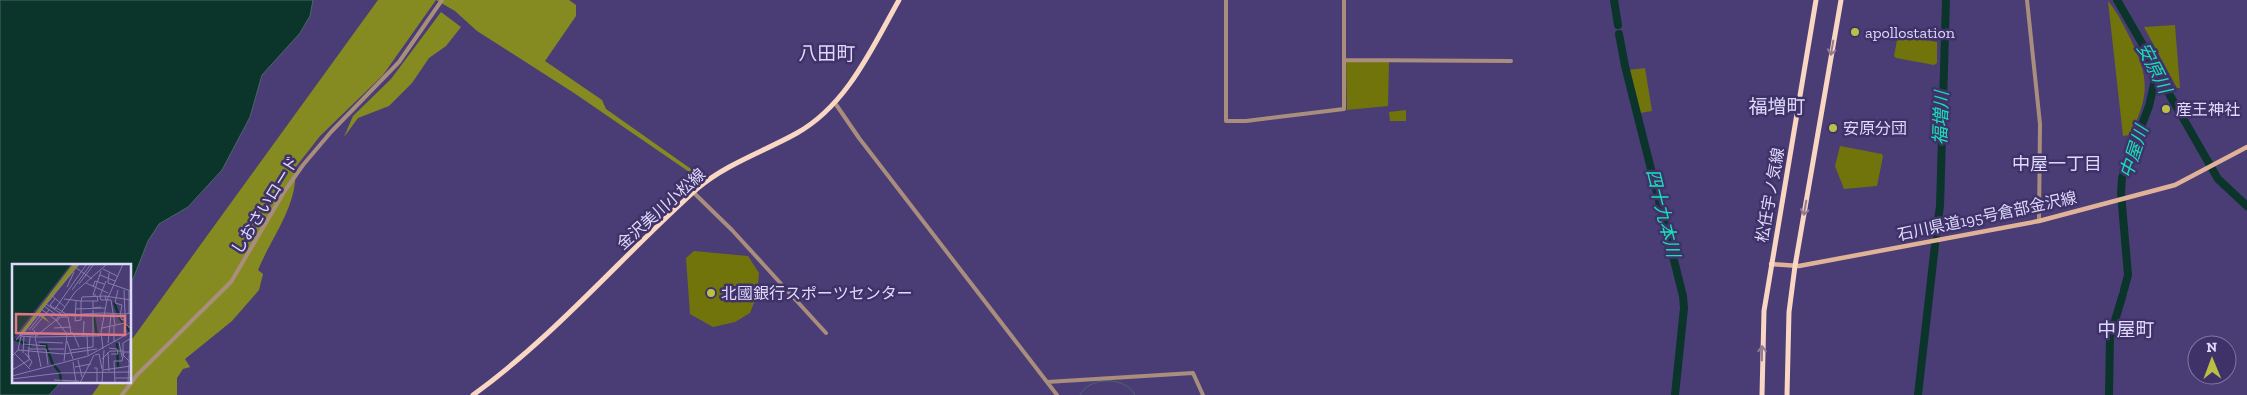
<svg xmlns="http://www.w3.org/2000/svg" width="2247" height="395" viewBox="0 0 2247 395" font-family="'Zilla Slab','Noto Sans JP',serif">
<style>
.green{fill:#70740a}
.forest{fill:#868b21}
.water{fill:#0b352a;stroke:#4b6669}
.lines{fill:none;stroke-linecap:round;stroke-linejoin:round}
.stream{stroke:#4b6669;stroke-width:1}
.river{stroke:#0b352a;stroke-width:8}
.tertiary{stroke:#a98d7d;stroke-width:4}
.secondary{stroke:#e0b399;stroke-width:4.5}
.primary{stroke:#f9d7c2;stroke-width:5}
.oneway{stroke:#937c91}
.poi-dot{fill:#bac046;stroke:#3f3269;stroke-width:2}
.labels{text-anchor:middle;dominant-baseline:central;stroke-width:5;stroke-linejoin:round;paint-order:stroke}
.poi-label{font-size:16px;fill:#dfdafc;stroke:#3f3269;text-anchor:start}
.street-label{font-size:16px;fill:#dfdafc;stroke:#3f3269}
.water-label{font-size:18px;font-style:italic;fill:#16e0b6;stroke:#3f3269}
.neighbourhood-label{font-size:18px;fill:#dfdafc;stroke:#3f3269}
.quarter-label{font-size:19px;fill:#dfdafc;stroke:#3f3269}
.inset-river{fill:none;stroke:#0b352a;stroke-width:2.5}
.inset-road{fill:none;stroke:#867cab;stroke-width:1}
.view{fill:#da7887;fill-opacity:0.15;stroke:#da7887;stroke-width:2.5}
.inset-edge{fill:none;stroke:#dfdafc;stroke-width:2.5}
</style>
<rect width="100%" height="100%" fill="#4a3d75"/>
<path class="green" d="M2108,1c10,12 16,25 23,39 19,39 18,56 -1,95l-7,1z
M2175,25l5,63h-3l-33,-61z
M1898,35l39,7v21l-3,2 -38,-7 -2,-2z
M1346,61l43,1 -1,44 -41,4z
M1645,68l7,43 -12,2 -12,-43z
M1406,110v11h-16l-1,-9z
M1840,146l42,8 1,2 -6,30 -33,3 -9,-23z
M694,251l54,5 11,17 -2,22 -7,18 -15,9 -22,5 -23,-13 -4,-56z"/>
<path class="forest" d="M378,0h191l7,5v11l-31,45 57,39 4,9 95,67 -3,2 -124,-85 -97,-62 -22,-20 -19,-11 -53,75 -63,61 -25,32c4,36 -24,70 -37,102l5,4 -4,16 -27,31 -47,38 5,8 -7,2 -6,9v17h-85l10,-14h28v-39z
M441,12l20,15 -15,19 -17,12 -17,25 -23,23 -31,12 -14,19 9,-21 38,-37z"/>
<path class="water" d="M0,0h313l-3,16 -10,17 -38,42 -12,42 -28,53 -34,37 -29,17 -11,17 -15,38 -3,3v-17h-116v116h48l-13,14h-49z"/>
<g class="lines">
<path class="stream" d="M1080,395c9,-19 46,-19 55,0"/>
<path class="river" d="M1614,0l4,25
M2117,0l26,45 13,31 12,16 50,87 29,27
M1619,34l6,32 58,230 1,12 -9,87
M1936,235l4,-29 6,-206
M2124,290l4,-15 -7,-82 1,-15 27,-72 7,-30
M1918,395l17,-150
M2109,395l1,-58 13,-43"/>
<path class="tertiary" d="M1226,0v121h20l98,-12v-109
M2027,0l13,124 -1,97
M1344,60l167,1
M835,103l24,35 198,257
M694,193l38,37 94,103
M1047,382l146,-9 10,22
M122,395l15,-20 94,-93 53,-90 19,-27 28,-33 68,-70 43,-62"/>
<path class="secondary" d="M1771,264l28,2 240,-45 136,-36 72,-38"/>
<path class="primary" d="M473,395c83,-60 149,-139 225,-207 28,-24 67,-37 99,-55 50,-28 75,-85 102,-133
M1762,395l2,-84 52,-311
M1787,395l2,-83 6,-46 46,-266"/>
</g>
<defs><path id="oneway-shaft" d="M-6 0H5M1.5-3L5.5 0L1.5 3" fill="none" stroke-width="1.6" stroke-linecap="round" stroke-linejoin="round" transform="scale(1.25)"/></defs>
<g class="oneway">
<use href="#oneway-shaft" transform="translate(1832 48) rotate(100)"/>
<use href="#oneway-shaft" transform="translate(1805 208) rotate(100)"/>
<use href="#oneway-shaft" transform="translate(1762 353) rotate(-89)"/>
</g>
<g class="poi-dot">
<circle cx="1855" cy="32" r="5"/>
<circle cx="2166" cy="109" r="5"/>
<circle cx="1833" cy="128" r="5"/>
<circle cx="711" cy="293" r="5"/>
</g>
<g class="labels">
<g class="poi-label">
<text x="1865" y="32">apollostation</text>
<text x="2176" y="109">産王神社</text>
<text x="1843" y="128">安原分団</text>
<text x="721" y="293">北國銀行スポーツセンター</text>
</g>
<g class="street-label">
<text transform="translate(1770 195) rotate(-80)">松任宇ノ気線</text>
<text transform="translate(265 205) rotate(-58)">しおさいロード</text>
<text transform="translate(661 209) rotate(-42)">金沢美川小松線</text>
<text transform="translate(1987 216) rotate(-12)">石川県道195号倉部金沢線</text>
</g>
<g class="water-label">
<text transform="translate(2154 68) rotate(63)">安原川</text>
<text transform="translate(1941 118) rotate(-88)">福増川</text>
<text transform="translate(2134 152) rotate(-72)">中屋川</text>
<text transform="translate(1663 213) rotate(76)">四十九本川</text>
</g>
<g class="neighbourhood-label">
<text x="2057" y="164">中屋一丁目</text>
</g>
<g class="quarter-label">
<text x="827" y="53">八田町</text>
<text x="1777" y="106">福増町</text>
<text x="2126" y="329">中屋町</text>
</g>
</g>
<g transform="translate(12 264)">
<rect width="119" height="119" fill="#4a3d75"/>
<path d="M68,0l-40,48 10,11 -12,-8 -14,18h-4l52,-68z" fill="#868b21"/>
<path d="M0,0h59l-59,76z" fill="#0b352a"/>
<path class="inset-river" d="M102,38l6,17 11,14M82,53l3,19M2,75l17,7M105,79l1,24M28,81h6l7,20M42,101l6,8 1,9"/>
<path class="inset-road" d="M60,1l20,14M91,5l14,7M97,9l-1,10 23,8M88,11l15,6M94,17l-6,15 1,4h5M74,19l22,10M67,20l15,-20M55,23l7,-15M81,23l2,-6 9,3M60,26l19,-26M106,26l-3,13 7,2 -2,11 2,4 3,-1M112,26l1,24M38,30l15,13M84,31h-3l8,-24M93,32l1,4h5l4,25M43,35l-5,6 5,4 31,-44M52,35l17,2 1,-4 23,-1 26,4M64,37l-1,20 6,-1v-19h17l-1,-5M81,37v7l8,-1M34,40l14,9M32,42l14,10M43,43l11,7h10M29,45l15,11 11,14 -3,27M63,45l30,-1M92,49l21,1M69,50l23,-1M117,50v-23M45,57l3,-4h8l3,16M113,59v-9l6,-1M42,64l17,-1M90,64l23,-5 6,6M17,66l11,-14M20,66l17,-20M22,66l2,7 64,-1M8,70l1,2 57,-72M46,70l15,-1 6,14M75,71l1,20M23,73l21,-17 19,-28 32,-28M23,73l6,30M71,73l1,-16M119,74l-8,5v12l8,8M4,76l5,-6 13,1M55,77l6,18M26,78l25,1M102,78v-16M107,78l3,15M96,79l3,-28 7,1M12,80l22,2M97,84l8,1 1,5h-7M17,85h17l2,16M36,85h16M91,85l-2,-17 6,-32 16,-36M6,86l46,4 33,-5M58,86l23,-3v-37M96,88l1,19M11,89l1,-17M13,89l7,9 -3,5M3,90l15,15M83,91l4,-1 3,15M0,92l6,-6 3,-14 14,1M16,93l2,-20M90,95l8,-8h14M66,96l4,17M61,98l3,20M63,103l16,-3M82,104h3v15M0,106l17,-10v-5M91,106l28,-4M0,112l76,-20 43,-24M103,114h16M0,115l48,-6 71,-1M42,116l25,1M68,119l14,-28M90,119l2,-33M103,119l-1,-22h8l2,-9h7M116,119l2,-44"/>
<path class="view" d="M4,50l109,2v19l-109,-2z"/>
<rect width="119" height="119" class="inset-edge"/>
</g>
<g transform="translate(2212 360) rotate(359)"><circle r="24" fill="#3f3269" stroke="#7f75a4"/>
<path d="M0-4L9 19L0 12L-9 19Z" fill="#bac046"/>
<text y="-8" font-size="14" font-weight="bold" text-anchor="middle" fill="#dfdafc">N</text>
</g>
</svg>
